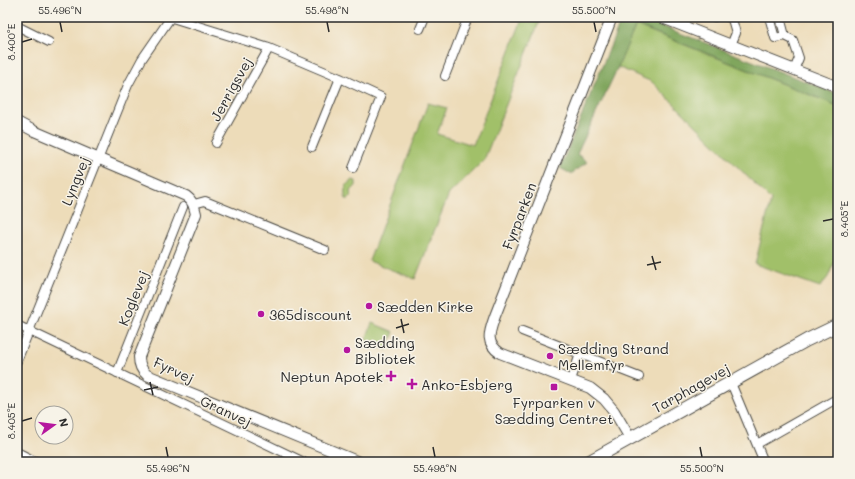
<svg xmlns="http://www.w3.org/2000/svg" width="855" height="479" viewBox="0 0 855 479" font-family="Mali,sans-serif">
<style>
.green{fill:#a1c069;stroke:#66764a}
.forest{fill:#80a65d;stroke:#566844}
.lines{fill:none;stroke-linecap:round;stroke-linejoin:round}
.minor-casing{stroke:#484640;stroke-width:10}
.tertiary-casing{stroke:#484640;stroke-width:12}
.secondary-casing{stroke:#484640;stroke-width:14}
.minor{stroke:#fff;stroke-width:8}
.tertiary{stroke:#fff;stroke-width:10}
.secondary{stroke:#fff;stroke-width:12}
.ticks{fill:none;stroke:#2b2b2b;stroke-width:1.5}
.poi-dot{fill:#b5179e;stroke:#f7f3e8;stroke-width:1.5}
.labels{text-anchor:middle;dominant-baseline:central;stroke-width:3;stroke-linejoin:round;paint-order:stroke}
.street-label{font-size:14px;fill:#2b2b2b;stroke:#f7f3e8}
.poi-label{font-size:14px;fill:#2b2b2b;stroke:#f7f3e8;text-anchor:start}
.neatline{fill:none;stroke:#2b2b2b;stroke-width:1.5}
.ticks-label{font-size:10px;text-anchor:middle;fill:#2b2b2b}
</style>
<rect width="100%" height="100%" fill="#f7f3e8"/>
<filter id="ink" filterUnits="userSpaceOnUse"><feTurbulence type="fractalNoise" baseFrequency=".025" numOctaves="2"/><feDisplacementMap in="SourceGraphic" scale="8" xChannelSelector="R" yChannelSelector="G"/><feConvolveMatrix kernelMatrix="1 2 1 2 8 2 1 2 1" color-interpolation-filters="sRGB"/></filter>
<filter id="wash" filterUnits="userSpaceOnUse"><feTurbulence type="fractalNoise" baseFrequency=".012" numOctaves="4" result="noise"/><feDisplacementMap in="SourceGraphic" scale="16" xChannelSelector="R" yChannelSelector="G"/><feGaussianBlur stdDeviation="0.9" result="paint"/><feColorMatrix in="noise" values="0 0 0 0 0 0 0 0 0 0 0 0 0 0 0 0 0 1.4 0 .05"/><feComposite in="paint" operator="in"/></filter>
<g filter="url(#wash)">
<rect width="100%" height="100%" fill="#eddcb9"/>
<path class="green" d="M523,17h18l-57,143 -35,34 -34,85 -46,-18 59,-158 19,5 -10,26 36,11z
M635,25l203,81v147l-10,24 -8,10 -65,-23 16,-64 -119,-118 -34,-15z
M352,180l4,1v5l-6,6 1,4 -2,3h-3c-3,-8 -1,-14 6,-19z
M372,323l22,9 -7,18 -22,-8z"/>
<path class="forest" d="M624,17h14l200,77v12l-202,-81 -18,42 -41,87 10,8 -16,12 -11,-6 62,-150z"/>
</g>
<g filter="url(#ink)">
<g class="lines">
<g class="minor-casing">
<path id="minor" d="M169,17l100,31 71,30 41,19 -28,71
M714,17h1
M728,17l4,2 4,14 -5,12
M769,17l6,21 10,-2 8,4 6,18 -5,12
M780,17l5,19
M17,26l32,16
M420,29l5,-12
M445,76l23,-59
M216,143l53,-95
M312,147l28,-69
M194,204l11,-3 120,49
M17,325l287,137
M522,331l117,46
M17,361l111,-276 14,-26 29,-42
M117,373l66,-166
M571,380l9,-26
M731,383l33,79
M757,444l81,-46
M17,452l20,10"/>
</g>
<g class="tertiary-casing">
<path id="tertiary" d="M612,17l-117,299c-5,15 -11,26 5,37l90,35 14,11 10,12 16,27
M660,17l178,70
M17,122l17,9 152,65c7,5 8,10 10,18l-57,143c0,8 2,13 8,18l212,87"/>
</g>
<g class="secondary-casing">
<path id="secondary" d="M588,462l219,-122 31,-15"/>
</g>
<use href="#minor" class="minor"/>
<use href="#tertiary" class="tertiary"/>
<use href="#secondary" class="secondary"/>
</g>
</g>
<path class="ticks" d="M60,22l2,10M327,22l2,10M594,22l2,10M22,42l10,-3M823,221l10,-2M652,256l4,14M647,265l14,-3M401,319l3,14M396,328l13,-4M150,382l3,13M144,390l14,-3M22,421l10,-3M166,447l2,10M433,447l2,10M700,447l2,10"/>
<g class="poi-dot">
<circle cx="369" cy="306" r="4"/>
<circle cx="261" cy="314" r="4"/>
<circle cx="347" cy="350" r="4"/>
<circle cx="550" cy="356" r="4"/>
<path d="M389 370h4v4h4v4h-4v4h-4v-4h-4v-4h4z"/>
<path d="M410 378h4v4h4v4h-4v4h-4v-4h-4v-4h4z"/>
<rect x="550" y="383" width="8" height="8" rx="2"/>
</g>
<g class="labels">
<g class="street-label">
<text transform="translate(231 89) rotate(-61)">Jerrigsvej</text>
<text transform="translate(75 181) rotate(-68)">Lyngvej</text>
<text transform="translate(519 216) rotate(-69)">Fyrparken</text>
<text transform="translate(133 298) rotate(-68)">Koglevej</text>
<text transform="translate(174 370) rotate(25)">Fyrvej</text>
<text transform="translate(691 388) rotate(-29)">Tarphagevej</text>
<text transform="translate(226 411) rotate(25)">Granvej</text>
</g>
<g class="poi-label">
<text x="377" y="306">Sædden Kirke</text>
<text x="269" y="314">365discount</text>
<text x="355" y="342">Sædding<tspan x="355" dy="16">Bibliotek</tspan></text>
<text x="558" y="348">Sædding Strand<tspan x="558" dy="16">Mellemfyr</tspan></text>
<text x="383" y="376" text-anchor="end">Neptun Apotek</text>
<text x="421" y="384">Anko-Esbjerg</text>
<text x="554" y="402" text-anchor="middle">Fyrparken v<tspan x="554" dy="16">Sædding Centret</tspan></text>
</g>
</g>
<rect width="855" height="479" fill="none" stroke="#f7f3e8" stroke-width="44"/>
<g transform="translate(54 425) rotate(76)"><circle r="19" fill="#f7f3e8" stroke="#a5a39c"/>
<path d="M0-3L7 15L0 10L-7 15Z" fill="#b5179e"/>
<text y="-6" font-size="11" font-weight="bold" text-anchor="middle" fill="#2b2b2b">N</text>
</g>
<rect x="22" y="22" width="811" height="435" class="neatline"/>
<g class="ticks-label">
<text x="60" y="14">55.496°N</text>
<text x="327" y="14">55.498°N</text>
<text x="594" y="14">55.500°N</text>
<text transform="translate(11 42) rotate(-90)" y="4">8.400°E</text>
<text transform="translate(844 219) rotate(-90)" y="4">8.405°E</text>
<text transform="translate(11 421) rotate(-90)" y="4">8.405°E</text>
<text x="168" y="472">55.496°N</text>
<text x="435" y="472">55.498°N</text>
<text x="702" y="472">55.500°N</text>
</g>
</svg>
